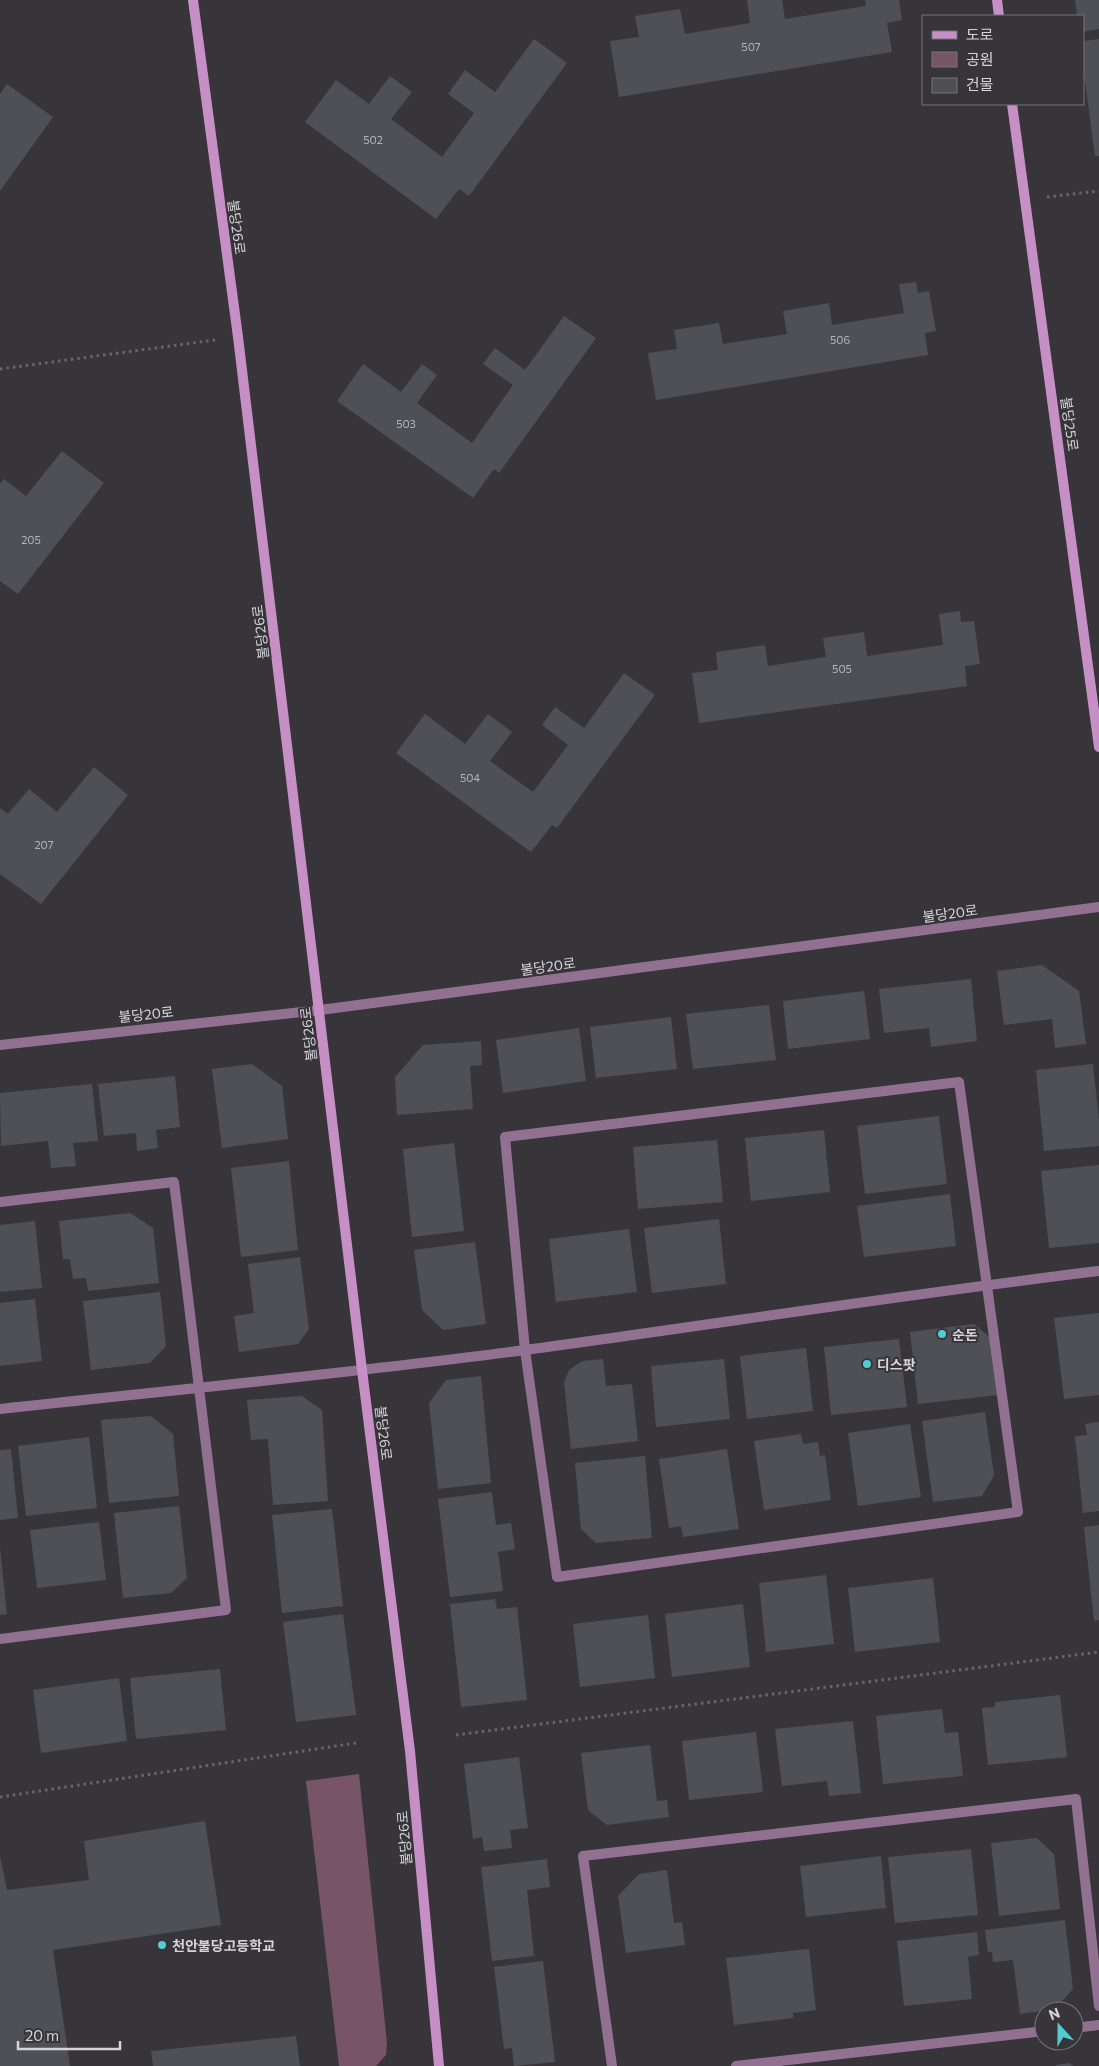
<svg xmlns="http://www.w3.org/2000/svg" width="1099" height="2066" viewBox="0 0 1099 2066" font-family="Commissioner,'Noto Sans KR',sans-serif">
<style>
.green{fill:#775466}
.building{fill:#4f5056}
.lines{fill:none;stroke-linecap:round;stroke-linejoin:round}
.path{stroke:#68666b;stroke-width:3;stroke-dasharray:2.5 4;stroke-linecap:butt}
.street{stroke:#927092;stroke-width:10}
.secondary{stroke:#c690c6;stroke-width:10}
.poi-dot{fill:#51ccd1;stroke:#37353a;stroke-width:2}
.labels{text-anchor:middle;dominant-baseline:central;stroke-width:4;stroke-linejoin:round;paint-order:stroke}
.number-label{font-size:11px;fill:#b4b3b8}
.street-label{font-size:14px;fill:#d6d4d8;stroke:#37353a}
.poi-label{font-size:14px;font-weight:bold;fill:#d6d4d8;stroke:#37353a;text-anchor:start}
</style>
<rect width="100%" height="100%" fill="#37353a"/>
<path class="green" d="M359,1774l28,269 -1,12 -10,11h-37l-33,-285z"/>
<path class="building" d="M747,0h35l3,19 81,-13 -1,-6h34l3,20 -15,3 5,29 -273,45 -9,-56 29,-4 -4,-21 45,-7 5,25 65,-11z
M1075,0h24v29l-16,3v-16h-6z
M534,39l33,24 -98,133 -10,-7 -23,30 -131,-97 31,-42 33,24 21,-28 22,16 -21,27 51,38 32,-44 -26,-19 17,-24 30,22z
M1099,39v117h-4l-12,-90v-25z
M7,84l46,33 -53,74v-97z
M916,282l2,11 11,-2 7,40 -11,2 3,22 -272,45 -8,-47 29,-4 -3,-19 45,-7 4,21 64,-10 -4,-23 46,-8 3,22 72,-12 -5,-29z
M564,316l32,22 -97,135 -5,-4 -21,29 -136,-97 26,-37 38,28 21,-28 15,11 -20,28 55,40 41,-58 -30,-21 12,-16 30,22z
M62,451l42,32 -86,111 -18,-13v-97l4,-5 22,17z
M960,611l1,11 13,-1 6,43 -15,2 2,20 -268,37 -7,-50 26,-3 -2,-18 49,-7 3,21 58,-9 -3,-19 41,-6 3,24 76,-11 -4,-31z
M624,673l31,22 -98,133 -5,-3 -21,27 -135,-99 29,-39 40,30 23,-30 24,18 -22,29 43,31 35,-47 -26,-20 13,-18 29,21z
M94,767l34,28 -87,109 -41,-30v-66l8,6 21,-25 28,23z
M1042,965l37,26 7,53 -31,4 -3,-29 -48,6 -7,-54z
M971,979l6,62 -46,6 -2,-19 -45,5 -5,-44z
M864,991l6,48 -82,10 -5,-48z
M769,1005l7,55 -83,9 -7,-55z
M671,1017l6,52 -81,9 -6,-51z
M579,1028l7,53 -83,12 -7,-53z
M481,1041l1,24 -12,1 3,43 -76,6 -2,-38 28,-32z
M252,1064l30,22 6,53 -66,9 -10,-79z
M1093,1064l6,56v26l-55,5 -8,-81z
M175,1076l5,51 -24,3 2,18 -21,3 -1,-18 -32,3 -6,-52z
M92,1084l6,57 -25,2 3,23 -25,2 -3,-27 -47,5 -1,-53z
M939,1116l8,68 -82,10 -8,-68z
M824,1130l6,62 -79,9 -6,-63z
M717,1140l6,62 -85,7 -5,-62z
M454,1143l10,88 -52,6 -9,-88z
M289,1161l9,89 -57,7 -10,-89z
M1099,1165v78l-50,5 -8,-77z
M950,1194l6,52 -92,11 -7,-51z
M130,1213l23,15 6,55 -71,8 -2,-13 -13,1 -3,-20h-7l-4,-38z
M719,1219l7,65 -74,9 -8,-65z
M35,1221l7,67 -42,4v-67z
M629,1229l8,63 -81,10 -7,-63z
M475,1242l11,82 -43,6 -21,-20 -8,-60z
M300,1257l9,72 -11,15 -59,8 -5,-36 20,-3 -6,-49z
M160,1292l6,54 -16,17 -59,7 -8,-69z
M35,1299l7,62 -42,5v-63z
M1099,1313v82l-35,4 -10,-81z
M974,1324l19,16 6,55 -81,9 -8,-72z
M899,1339l8,68 -76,8 -7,-68z
M806,1348l7,63 -66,8 -7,-63z
M603,1359l3,27 26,-2 6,57 -67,8 -7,-67 5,-12 13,-9z
M724,1359l6,60 -74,8 -5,-61z
M481,1376l10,107 -53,6 -9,-86 17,-23z
M302,1396l20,14 6,91 -55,4 -5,-66 -17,1 -4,-40z
M985,1412l9,63 -12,21 -49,6 -11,-81z
M151,1416l22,18 6,62 -70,7 -8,-83z
M1099,1422v89l-16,2 -8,-77 12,-1 -2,-11z
M910,1424l11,73 -63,9 -10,-73z
M801,1434l2,10 15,-2 2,14 5,-1 6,45 -67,10 -10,-69z
M89,1437l8,71 -71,8 -8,-70z
M11,1449l7,69 -18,2v-70z
M727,1449l12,80 -56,8 -2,-11 -12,2 -10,-69z
M645,1456l7,82 -56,5 -15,-14 -6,-66z
M492,1492l4,33 15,-2 4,26 -17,3 5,39 -53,6 -12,-98z
M179,1506l8,72 -16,15 -48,5 -9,-85z
M332,1509l11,97 -61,7 -10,-98z
M99,1522l7,58 -69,8 -7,-58z
M1099,1525v95l-5,1 -10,-94z
M0,1548l7,66 -7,1z
M826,1575l8,69 -68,8 -7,-69z
M933,1578l7,64 -85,10 -7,-64z
M495,1599l2,10 20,-2 10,93 -66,7 -11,-103z
M743,1604l7,63 -78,10 -7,-63z
M343,1614l13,101 -60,7 -13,-100z
M648,1615l7,63 -75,9 -7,-63z
M220,1669l6,61 -90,9 -6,-61z
M119,1678l8,63 -86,12 -8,-63z
M1060,1695l7,62 -79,8 -6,-57 13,-1v-5z
M942,1709l3,24 13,-1 5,44 -80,8 -7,-68z
M853,1721l8,72 -32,3 -2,-15 -45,5 -7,-57z
M756,1732l7,60 -74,8 -7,-59z
M650,1745l7,56 10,-1 2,17 -62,8 -19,-15 -7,-57z
M519,1757l9,71 -18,2 2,18 -28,3 -2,-14 -9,2 -9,-75z
M205,1821l16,104 -168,25 17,116h-70v-210l7,34 82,-10 -5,-39z
M1037,1838l17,16 6,55 -61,7 -8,-73z
M971,1849l7,66 -83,8 -7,-66z
M881,1856l5,52 -80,9 -6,-51z
M547,1859l3,28 -23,3 7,66 -42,5 -11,-94z
M667,1870l7,53 8,-1 3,23 -59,8 -8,-57 21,-22z
M1065,1920l8,69 -18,20 -35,5 -7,-54 -20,2 -1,-10h-4l-3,-22z
M977,1932l2,23 -11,2 4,42 -68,7 -7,-65z
M809,1949l7,61 -23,3v5l-59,7 -8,-67z
M543,1961l12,101 -41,4 -2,-18 -8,1 -10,-82z
M296,2036l4,30h-147l-2,-15z
M1069,2063l4,3h-17v-1z"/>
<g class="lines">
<path class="path" d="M1047,197l52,-6
M0,369l215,-29
M456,1735l643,-83
M0,1797l356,-54"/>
<path class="street" d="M0,1045l320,-35 779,-103
M959,1082l59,430 -461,65 -32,-227 -20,-213z
M0,1202l174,-20 52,428 -226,29
M0,1409c175,-19 351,-36 525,-59 192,-26 382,-56 574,-79
M1074,2028l25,-3
M612,2066l-29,-210 493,-57 23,207
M736,2066l308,-35"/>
<path class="secondary" d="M193,0l45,337 124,1033 48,381 29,315
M997,0l2,16
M1012,104l87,643"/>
</g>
<g class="poi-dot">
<circle cx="942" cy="1334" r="5"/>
<circle cx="867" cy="1364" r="5"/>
<circle cx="162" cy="1945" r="5"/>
</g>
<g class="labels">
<g class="number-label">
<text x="751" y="46">507</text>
<text x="373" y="139">502</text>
<text x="840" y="339">506</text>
<text x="406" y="423">503</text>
<text x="31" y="539">205</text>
<text x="842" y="668">505</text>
<text x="470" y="777">504</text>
<text x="44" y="844">207</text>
</g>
<g class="street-label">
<text transform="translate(237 227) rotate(82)">불당26로</text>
<text transform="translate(1070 424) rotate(82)">불당25로</text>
<text transform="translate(260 632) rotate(-97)">불당26로</text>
<text transform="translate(950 913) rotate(-8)">불당20로</text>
<text transform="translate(548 966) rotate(-8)">불당20로</text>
<text transform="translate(146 1014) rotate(-6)">불당20로</text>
<text transform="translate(308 1034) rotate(-97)">불당26로</text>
<text transform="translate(384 1433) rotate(83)">불당26로</text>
<text transform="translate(404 1838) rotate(-95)">불당26로</text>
</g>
<g class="poi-label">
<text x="952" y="1334">순돈</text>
<text x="877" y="1364">디스팟</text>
<text x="172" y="1945">천안불당고등학교</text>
</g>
</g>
<rect x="922" y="15" width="162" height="90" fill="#37353a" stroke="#777579"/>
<rect x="932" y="31" width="25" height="8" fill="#c690c6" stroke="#777579"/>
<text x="966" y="40" font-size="15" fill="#d6d4d8">도로</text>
<rect x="932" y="52" width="25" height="15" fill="#775466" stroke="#777579"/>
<text x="966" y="65" font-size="15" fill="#d6d4d8">공원</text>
<rect x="932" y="78" width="25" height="15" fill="#4f5056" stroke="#777579"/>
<text x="966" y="90" font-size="15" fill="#d6d4d8">건물</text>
<g transform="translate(1059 2026) rotate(339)"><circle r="24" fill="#37353a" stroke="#777579"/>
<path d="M0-4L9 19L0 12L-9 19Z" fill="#51ccd1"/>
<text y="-8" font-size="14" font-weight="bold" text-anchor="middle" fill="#d6d4d8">N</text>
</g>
<path d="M18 2041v8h102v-8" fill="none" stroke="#d6d4d8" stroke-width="2.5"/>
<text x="25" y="2041" font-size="15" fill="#d6d4d8" stroke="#37353a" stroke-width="4" paint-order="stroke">20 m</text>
</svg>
